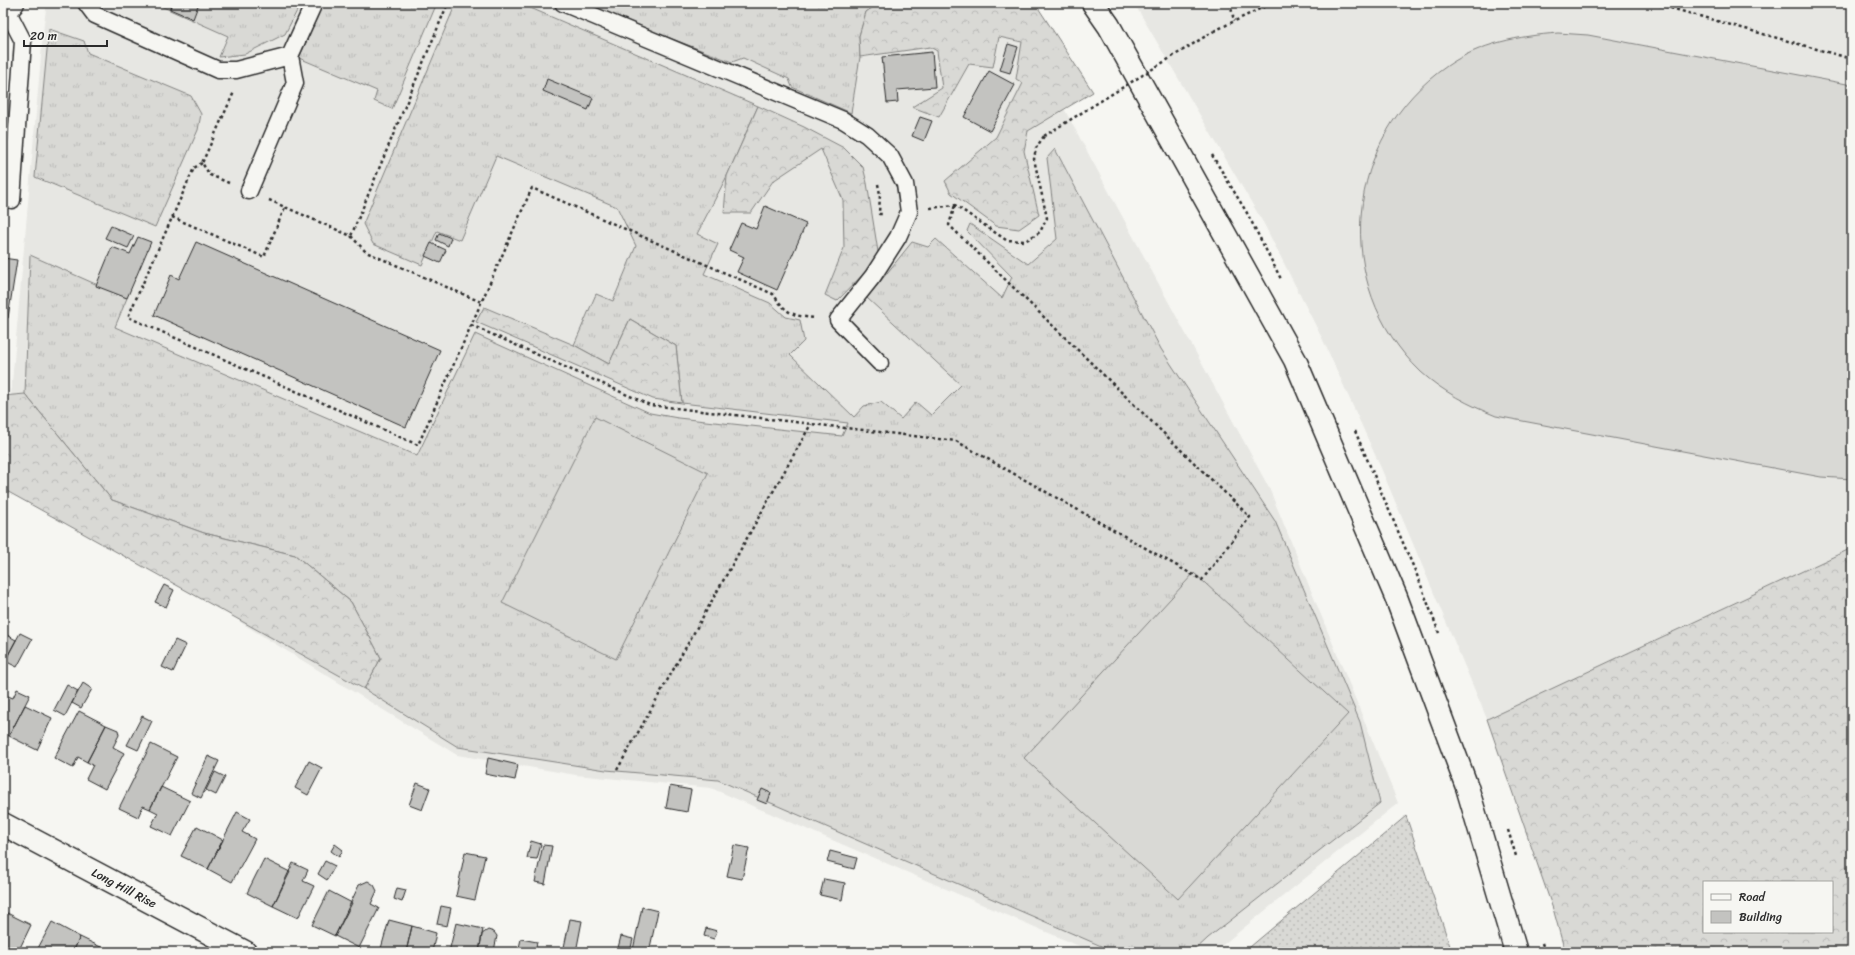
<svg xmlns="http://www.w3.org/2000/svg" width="1855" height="955" viewBox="0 0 1855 955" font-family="Sriracha,sans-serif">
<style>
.built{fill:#e7e7e3}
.grass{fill:url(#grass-tufts);stroke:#828280}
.forest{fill:url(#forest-crowns);stroke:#828280;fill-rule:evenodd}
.garden{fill:url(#garden-dots);stroke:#828280}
.pitch{fill:#d9d9d5;stroke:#828280}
.building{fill:#c3c3c0;stroke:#2b2b2b}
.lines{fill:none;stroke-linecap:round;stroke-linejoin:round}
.service-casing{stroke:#2b2b2b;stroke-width:19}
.minor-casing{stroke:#2b2b2b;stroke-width:25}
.primary-casing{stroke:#2b2b2b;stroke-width:25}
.path{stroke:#2b2b2b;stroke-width:2.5;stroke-dasharray:3 3;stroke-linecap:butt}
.service{stroke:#f6f6f2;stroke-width:16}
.minor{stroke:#f6f6f2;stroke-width:22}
.primary{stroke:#f6f6f2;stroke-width:22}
.path-bridge{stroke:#2b2b2b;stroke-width:2.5;stroke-dasharray:3 3;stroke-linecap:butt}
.labels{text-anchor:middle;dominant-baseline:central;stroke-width:3;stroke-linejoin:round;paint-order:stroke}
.street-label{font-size:12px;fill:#2b2b2b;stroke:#f6f6f2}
</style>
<defs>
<pattern id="grass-tufts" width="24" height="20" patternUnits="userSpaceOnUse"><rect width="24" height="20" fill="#d9d9d5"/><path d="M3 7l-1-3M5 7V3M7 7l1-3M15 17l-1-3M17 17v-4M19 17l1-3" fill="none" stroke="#babab7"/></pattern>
<pattern id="forest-crowns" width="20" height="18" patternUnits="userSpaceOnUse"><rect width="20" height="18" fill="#d9d9d5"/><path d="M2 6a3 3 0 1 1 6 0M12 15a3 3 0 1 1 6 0" fill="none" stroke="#babab7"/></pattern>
<pattern id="garden-dots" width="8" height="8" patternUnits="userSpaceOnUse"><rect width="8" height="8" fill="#d9d9d5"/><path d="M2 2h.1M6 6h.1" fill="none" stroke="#babab7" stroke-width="1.8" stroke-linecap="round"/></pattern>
</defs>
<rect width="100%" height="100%" fill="#f6f6f2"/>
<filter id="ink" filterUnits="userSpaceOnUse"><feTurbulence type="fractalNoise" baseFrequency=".025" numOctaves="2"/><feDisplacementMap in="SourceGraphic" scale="8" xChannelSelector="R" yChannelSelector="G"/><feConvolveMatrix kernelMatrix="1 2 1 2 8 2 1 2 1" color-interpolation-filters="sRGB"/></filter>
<g filter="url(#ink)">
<path class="built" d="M47,3h960l262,485 129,315 -184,149h-121l-382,-164 -135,-13 -119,-20 -214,-131 -136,-110 -96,-120 33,-371z
M1134,3h718v545l-365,171 -106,-251 -58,-128 -59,-116z"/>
<path class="grass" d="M154,3h147l-16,31 -40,20 -26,3 9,-21z
M323,3h114l-45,106 -18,-8 3,-10 -78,-33z
M456,3h63l239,103 -31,70 -30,58 21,10 -14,30 66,29 16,14 14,3 4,21 -14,14 64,62 10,-11 17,-4 20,17 15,-17 15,13 30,-30 -94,-87 45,-56 16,5 8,-8 66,59 10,-21 -45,-46 3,-7 58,40 29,-25 -10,-81 8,-9 106,200 114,172 85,201 20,81 -172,135 -15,14h-78l-397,-172 -112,-10 -148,-23 -94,-58 17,-31 -30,-56 -56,-47 -91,-22 -92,-33 -87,-106 5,-139 97,43 -12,29 302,129 58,-122 175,79 28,5 164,18 6,-13 -166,-20 -6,-57 -46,-27 -21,45 -35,-19 22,-51 17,7 23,-55 -19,-39 -121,-51 -36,84 -23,-9 -15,34 -49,-21 -10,-20z
M579,3h300l-13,9 -7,24 1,21 -9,56 -59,-26 -3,-8 -46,-21 -11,4z
M49,29l35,12 4,12 103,43 10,18 -3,16 -43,97 -120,-50z"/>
<path class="forest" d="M879,3h156l58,89 -65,39 -4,20 15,64 -20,14 -23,-3 -45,-33 -6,-12 51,-44 27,-54 -7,-4 6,-37 -23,-5 -6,30 -24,-3 -30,53 -27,-10 30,-19 -5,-37 -7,-4 -70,10 -1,-21 7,-24z
M758,106l46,21 40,21 19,19 4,16 12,75 -42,43 -12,-6 19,-47 -1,-48 -22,-51 -48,32 -22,32h-27l3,-37z
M484,307l90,38 35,19 21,-45 46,27 6,57 -29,-4 -177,-77z
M25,394l87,106 92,33 91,22 56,47 30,56 -17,31 -361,-200v-93z
M1852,548v404h-287l-11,-40 -67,-193zM1704,882h128v50h-128z"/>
<path class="garden" d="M1406,816l46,136h-208z"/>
<path class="pitch" d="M1558,33l30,2 264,50v394l-31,-2 -325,-61c-27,-11 -53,-24 -75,-44 -91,-87 -77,-235 26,-306 33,-23 72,-30 111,-33z
M595,417l113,56 -92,186 -114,-56z
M1194,573l154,141 -170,185 -154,-141z"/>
<path class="building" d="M172,3h27l-6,16 -23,-10z
M1008,44l10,3 -8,26 -10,-3z
M932,52l3,35 -38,3 1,12 -11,1 -5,-46z
M989,71l26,14 -25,46 -26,-14z
M547,79l46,19 -5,12 -45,-19z
M920,117l12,4 -8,20 -12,-5z
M3,119l6,1 -3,26h-3z
M765,206l41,18 -29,66 -40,-18 7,-15 -15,-7 12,-27 15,6z
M111,226l23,10 -6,12 -23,-10z
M439,233l12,5 -3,8 -12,-6z
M138,237l13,5 -24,56 -31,-12 16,-39 18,7z
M196,242l244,108 -34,77 -252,-112 17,-40 8,4z
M431,243l15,7 -6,13 -15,-7z
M3,258l14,2 -9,58 -5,-1z
M164,585l10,5 -8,17 -11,-5z
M20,633l12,6 -15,28 -12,-6z
M5,634l11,6 -13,24v-27z
M175,640l11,5 -13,27 -11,-5z
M83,683l9,6 -11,19 -9,-5z
M67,685l11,6 -13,25 -11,-6z
M17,689l13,6 -21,41 -6,-3v-39l10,4z
M25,705l27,13 -15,32 -28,-14z
M79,711l27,14 -19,37 -9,-5 -5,11 -19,-10z
M142,716l10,5 -14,29 -11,-5z
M106,725l12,5 1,5 -6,12 11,6 -19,36 -19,-10 7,-14 -6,-3z
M151,744l26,13 -27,52 -7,-3 -5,11 -19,-9z
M208,756l11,5 -18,37 -10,-5z
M488,758l30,7 -3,15 -30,-6z
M309,761l13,7 -14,27 -13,-7z
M215,772l10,5 -9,18 -10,-5z
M417,783l13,5 -8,22 -13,-5z
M670,786l21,4 -4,22 -21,-4z
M161,787l29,14 -18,35 -21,-10 7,-13 -8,-4z
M762,789l9,4 -4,11 -10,-4z
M237,812l13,7 -8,13 13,7 -23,43 -24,-13z
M197,826l26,14 -15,29 -27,-13z
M531,841l10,3 -4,15 -10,-1z
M335,844l8,6 -4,7 -8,-6z
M543,845l9,1 -7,38 -10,-2z
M734,845l15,3 -7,31 -15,-3z
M830,851l27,7 -3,11 -27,-7z
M465,852l20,4 -10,44 -19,-4z
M264,859l26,13 -17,34 -26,-13z
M325,861l10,5 -8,14 -9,-6z
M293,863l15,7 -5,11 11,5 -16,32 -25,-12z
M824,879l21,4 -3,17 -22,-5z
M368,881l6,4 3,6 -6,13 8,4 -20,40 -24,-12 24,-51z
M397,888l9,2 -4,12 -8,-3z
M329,891l23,12 -17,33 -23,-11z
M441,906l10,2 -4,18 -10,-2z
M642,907l16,4 -9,41 -16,-2z
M3,911l28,14 -13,27 -15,-2z
M570,919l12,2 -6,31h-13z
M389,920l23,6 -6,26h-26z
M52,922l28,15 -7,15h-37z
M456,923l27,6 -4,23h-30z
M412,926l24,7 -4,19h-26z
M706,928l11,3 -3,8 -10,-3z
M488,930l6,2 3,4 -3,15 6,1h-21l3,-18z
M621,936l12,3 -3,13h-13z
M80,937l27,13 -1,2h-33z
M521,939l16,3 -2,10h-17z"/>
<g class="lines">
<g class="service-casing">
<path id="service" d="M86,3l9,12 123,55h18l54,-14
M563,3l280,117 24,15 23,21 15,28 4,28 -11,25 -25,39 -35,44 42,43
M7,10l16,31 -11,159
M249,191l46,-108 -5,-27 24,-53"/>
</g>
<g class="minor-casing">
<g id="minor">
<path d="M3,12l4,-2 6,-7"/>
<path id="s1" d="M3,824l242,128"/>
</g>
</g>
<g class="primary-casing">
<path id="primary" d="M1093,3l16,23 186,334 101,237 71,190 49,165"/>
</g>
<path class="path" d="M535,3l7,3
M1230,3l4,18
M1355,3l23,3 6,-3
M1653,3l199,56
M1214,31l58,-28
M1212,155l35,58 34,66
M202,163l-8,5 -66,149 290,128 114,-257 241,106c14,20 19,22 43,24
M229,183l-19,-8 -8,-12 32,-71
M878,184l2,10 -1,20h4
M269,200l82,36 97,-233
M930,208l25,-3 51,35 19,1 15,-9 7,-14 -13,-59 2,-11 8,-12
M172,217l92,40 21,-50
M351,236l15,16 115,50
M471,325l179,80 306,36 246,139 48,-63 -301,-292 6,-20
M1355,431l64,149 20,53
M617,770l194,-346
M1508,830l8,26
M1542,943l3,9"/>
<use href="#service" class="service"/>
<use href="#minor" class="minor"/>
<use href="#primary" class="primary"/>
<path class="path-bridge" d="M1044,136l170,-105"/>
</g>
</g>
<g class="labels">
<g class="street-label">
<text stroke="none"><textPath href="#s1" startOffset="137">Long Hill Rise</textPath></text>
</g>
</g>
<rect width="1855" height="955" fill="none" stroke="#f6f6f2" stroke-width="16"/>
<rect x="8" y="8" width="1839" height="939" fill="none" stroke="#2b2b2b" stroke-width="1.5" filter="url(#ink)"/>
<rect x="1703" y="881" width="130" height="52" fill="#f6f6f2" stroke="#a5a5a2"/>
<rect x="1711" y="894" width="20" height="6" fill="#f6f6f2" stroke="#a5a5a2"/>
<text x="1739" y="901" font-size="12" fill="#2b2b2b">Road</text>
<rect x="1711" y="911" width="20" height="12" fill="#c3c3c0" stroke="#a5a5a2"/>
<text x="1739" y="921" font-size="12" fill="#2b2b2b">Building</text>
<path d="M24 40v6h83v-6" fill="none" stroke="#2b2b2b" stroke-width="2"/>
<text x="30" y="40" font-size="12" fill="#2b2b2b" stroke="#f6f6f2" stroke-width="3" paint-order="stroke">20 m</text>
</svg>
